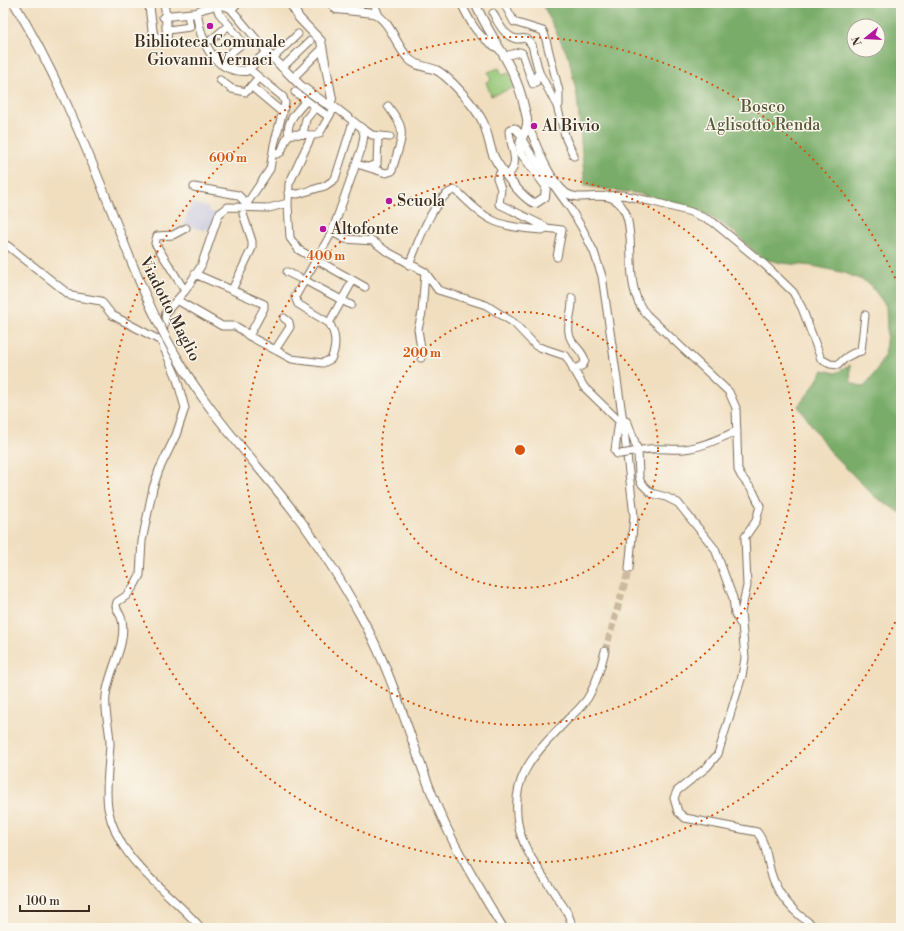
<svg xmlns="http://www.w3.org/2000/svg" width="904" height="931" viewBox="0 0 904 931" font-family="'Libre Bodoni',serif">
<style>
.industrial{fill:#c1c2dd}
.green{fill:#96c777;stroke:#68784a}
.forest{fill:#78ac68;stroke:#5a6b43;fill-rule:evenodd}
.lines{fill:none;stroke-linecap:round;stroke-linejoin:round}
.minor-tunnel{stroke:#ccba9f;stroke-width:7;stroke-dasharray:7 3.5;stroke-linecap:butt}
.minor-casing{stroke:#7a6956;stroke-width:9}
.major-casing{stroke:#7a6956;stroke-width:10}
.minor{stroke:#fff;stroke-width:7}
.major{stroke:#fff;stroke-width:8}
.minor-bridge-casing{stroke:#7a6956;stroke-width:9;stroke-linecap:butt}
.major-bridge-casing{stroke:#7a6956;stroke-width:10;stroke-linecap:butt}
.minor-bridge{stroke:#fff;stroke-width:7}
.major-bridge{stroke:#fff;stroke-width:8}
.ring{fill:none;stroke:#d7540e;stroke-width:2;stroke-dasharray:2 4}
.poi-dot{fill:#b5179e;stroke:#fbf7ec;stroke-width:1.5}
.labels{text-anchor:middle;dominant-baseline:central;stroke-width:3;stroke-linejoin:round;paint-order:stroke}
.poi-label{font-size:16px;fill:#3b2a1e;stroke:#fbf7ec;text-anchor:start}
.park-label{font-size:16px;fill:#565939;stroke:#fbf7ec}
.street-label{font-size:16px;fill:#3b2a1e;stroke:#fbf7ec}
.centre{fill:#d7540e;stroke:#fbf7ec;stroke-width:2}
.ring-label{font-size:12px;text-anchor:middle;font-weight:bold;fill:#d7540e;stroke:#fbf7ec;stroke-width:3;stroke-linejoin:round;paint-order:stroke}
</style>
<rect width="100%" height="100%" fill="#fbf7ec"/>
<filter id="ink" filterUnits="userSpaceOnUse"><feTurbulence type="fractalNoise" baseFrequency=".025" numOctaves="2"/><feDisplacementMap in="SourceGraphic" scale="8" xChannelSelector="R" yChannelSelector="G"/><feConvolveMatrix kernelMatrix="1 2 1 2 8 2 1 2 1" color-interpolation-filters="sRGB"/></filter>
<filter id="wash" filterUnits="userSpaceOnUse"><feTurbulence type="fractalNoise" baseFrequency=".012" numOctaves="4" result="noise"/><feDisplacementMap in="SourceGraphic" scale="16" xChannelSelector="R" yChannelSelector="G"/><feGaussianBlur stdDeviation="0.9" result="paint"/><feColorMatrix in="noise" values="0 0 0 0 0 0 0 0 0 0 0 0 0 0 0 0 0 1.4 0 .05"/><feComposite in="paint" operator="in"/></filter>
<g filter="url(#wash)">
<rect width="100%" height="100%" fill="#f0debf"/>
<path class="industrial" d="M191,202l18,6 -1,3 9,2 -6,17 -6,-2v3l-21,-7z"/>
<path class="green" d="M499,68l3,7 7,-2 6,14 -24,9 -5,-14 5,-2 -3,-8z"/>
<path class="forest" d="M545,3h356v510l-26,-16 -43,-43 -34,-48 13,-16 12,-20 13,3 14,-8 1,18 13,4 13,-17 8,-17 2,-22 -1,-25 -17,-23 -24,-10 -32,-7 -32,-3 -20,-5 -28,-27 -25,-16 -24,-9 -43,-12 -56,-8 -8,-90 -8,-38 -26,-53zM854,26h24v24h-24z"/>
</g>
<g filter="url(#ink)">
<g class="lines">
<path class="minor-tunnel" d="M605,651l24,-82"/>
<g class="minor-casing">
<path id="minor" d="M215,3l4,10 24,30 -24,19
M374,3l5,13
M461,3c12,25 17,34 41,48
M504,3l10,19 29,9 2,5 14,55v14l-2,1
M231,9l7,-6
M341,9l1,-6
M200,10c11,-3 21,-8 31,-1l36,43
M493,13c4,9 13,25 24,26 4,0 6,-1 10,0l5,6 7,27 18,34 9,33 8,17
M163,17l3,-1 -2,-13
M168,30l22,-3 -2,-13
M211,40l18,-15
M505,56l15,-4 2,1 11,31 3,-2v-5l3,-5
M273,58l25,-24
M282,68l28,-27
M293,78l26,-26
M220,80l12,9 14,3 13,-15
M252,87l31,26
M295,92l34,25
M528,125c8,19 21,55 38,68 17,12 44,-9 58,17 5,8 5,18 6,27 2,25 -2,58 17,78l82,77 7,16 2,62 3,6 12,15 7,15 -4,15 -11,16 2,49 -6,26 4,46 -3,18 -24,78 -11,13 -30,24 -3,7 4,14 7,6 72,14c9,11 10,27 14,41 7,24 25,42 46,55
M362,128l10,7 18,2
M303,134l3,-15 9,-11
M289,135c-4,-13 9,-25 17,-34
M312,135l-23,49 -1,21 2,33 9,12 66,37
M523,141l6,10 41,57 12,20 12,24 8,24 21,145 11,95 -5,53
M274,153l3,1 4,-2 6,-15 4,-3 24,1 4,-1 15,-26
M357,164l29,9 6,-2c3,-14 13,-33 8,-46 -3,-7 -8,-13 -12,-19
M368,167l9,-3 1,-27
M502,170l-5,8 4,11 -2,15 45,22 2,2
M507,176c15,-13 3,-29 2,-45l1,-2 5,-1 5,6
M194,187l44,8 8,8
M288,193l10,1 27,-8 10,-7 18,-57
M606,196l17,-1 31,7 37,10 22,10 52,43 28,27 9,16 19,51 9,5 8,1c7,-8 13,-12 23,-14l4,-36
M244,208l26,-39 4,-24 11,-42 -2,-6 -34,-28
M332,232l13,7 28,2 13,10 39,21 13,18 48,15 28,18 22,23 30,10 18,31 35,34h7l2,2 10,28 1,26 2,6 10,10 15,4 12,6 37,46 18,49 2,16 5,9
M3,244l5,2 63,50 30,5 11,14 49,26
M409,265c8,-19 24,-68 45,-75l3,1c32,32 39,35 85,39l4,-2 16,2 -5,27
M287,272l16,8
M195,274l69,30v4l-15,28
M304,280l47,25
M232,290l20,-42v-7l-9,-27
M185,291l-30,-48 2,-7 16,-1 13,-7
M572,298c1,12 -5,23 -3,35 1,12 14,16 16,28l-2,4 -10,5
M177,300l45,26h13l7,4 7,6 43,23 31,4 8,-4c6,-12 5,-26 -2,-36l-31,-19 -3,-7 37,-65 30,-85 2,-12 -2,-7 -31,-24
M329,323l24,-43
M163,333l3,-21 19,-21 16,-25 18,-52 9,-7 41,1 19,-5
M161,341l15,35 9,32 -9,27 -17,35 -6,18 -11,53 -2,34 -6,11 -8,10 -9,6 -1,4c1,5 5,9 6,14 5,26 -14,51 -16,76 -2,16 4,32 4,48 -1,21 -5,44 -2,64 9,53 60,82 93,120
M275,350l15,-23 -1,-5 -5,-4
M421,358v-9l-3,-20 4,-16 3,-41
M619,421l-4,29 2,4h3
M635,452c15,-6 33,-2 49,-3 19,-2 36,-11 53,-18
M572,928c-1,-13 -9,-22 -16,-32 -14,-23 -34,-46 -38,-73 -8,-50 19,-70 50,-104 7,-6 14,-13 19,-20 9,-14 14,-32 18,-48"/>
</g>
<g class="major-casing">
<path id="major" d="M149,3l4,31 3,4h11l-1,-22 31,-3c3,27 16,59 49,58l21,-19 34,34 24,17 4,2 3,-6 -11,-58 -22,-23 -9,-15
M331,3l5,6 38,4c18,10 21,32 35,46 7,8 18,7 27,11 14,7 40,38 47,52 5,11 6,24 11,35 5,10 31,46 42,46l9,-6 1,-11 -25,-33c-4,-14 5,-17 6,-29 1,-5 -2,-13 -3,-18 -9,-42 -33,-66 -49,-103
M363,620c30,55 46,116 69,174 18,47 45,91 71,134"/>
</g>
<use href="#minor" class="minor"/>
<use href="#major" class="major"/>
<g class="minor-bridge-casing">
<path id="minor-bridge" d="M620,454l13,-2"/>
</g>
<g class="major-bridge-casing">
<path id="major-bridge" d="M14,3c37,61 65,127 92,194 21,53 40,107 69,157 33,60 82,109 123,163 25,33 45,67 65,103"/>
</g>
<use href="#minor-bridge" class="minor-bridge"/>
<use href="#major-bridge" class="major-bridge"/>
</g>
</g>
<g class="ring">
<circle cx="520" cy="450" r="138"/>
<circle cx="520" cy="450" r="275"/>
<path d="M900 611A413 413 0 1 1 900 289"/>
</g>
<g class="poi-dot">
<circle cx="210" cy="26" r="4"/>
<circle cx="534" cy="126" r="4"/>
<circle cx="389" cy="201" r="4"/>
<circle cx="323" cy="229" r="4"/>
</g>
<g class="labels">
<g class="poi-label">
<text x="210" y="42" text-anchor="middle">Biblioteca Comunale<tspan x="210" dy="18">Giovanni Vernaci</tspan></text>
<text x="542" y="126">Al Bivio</text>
<text x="397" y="201">Scuola</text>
<text x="331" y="229">Altofonte</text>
</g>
<g class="park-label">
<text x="763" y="107">Bosco<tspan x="763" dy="18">Aglisotto Renda</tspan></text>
</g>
<g class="street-label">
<text transform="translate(170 309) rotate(63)">Viadotto Maglio</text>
</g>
</g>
<circle cx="520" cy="450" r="6" class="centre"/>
<g class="ring-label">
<text x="228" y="162">600 m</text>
<text x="326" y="260">400 m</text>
<text x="422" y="357">200 m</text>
</g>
<rect width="904" height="931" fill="none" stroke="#fbf7ec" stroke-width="16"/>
<g transform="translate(866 38) rotate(252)"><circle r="19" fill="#fbf7ec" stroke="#aea59a"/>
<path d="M0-3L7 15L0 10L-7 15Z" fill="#b5179e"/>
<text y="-6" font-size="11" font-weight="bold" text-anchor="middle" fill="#3b2a1e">N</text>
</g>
<path d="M20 905v6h69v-6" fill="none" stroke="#3b2a1e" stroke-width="2"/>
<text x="26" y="905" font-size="12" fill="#3b2a1e" stroke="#fbf7ec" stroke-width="3" paint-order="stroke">100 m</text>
</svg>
